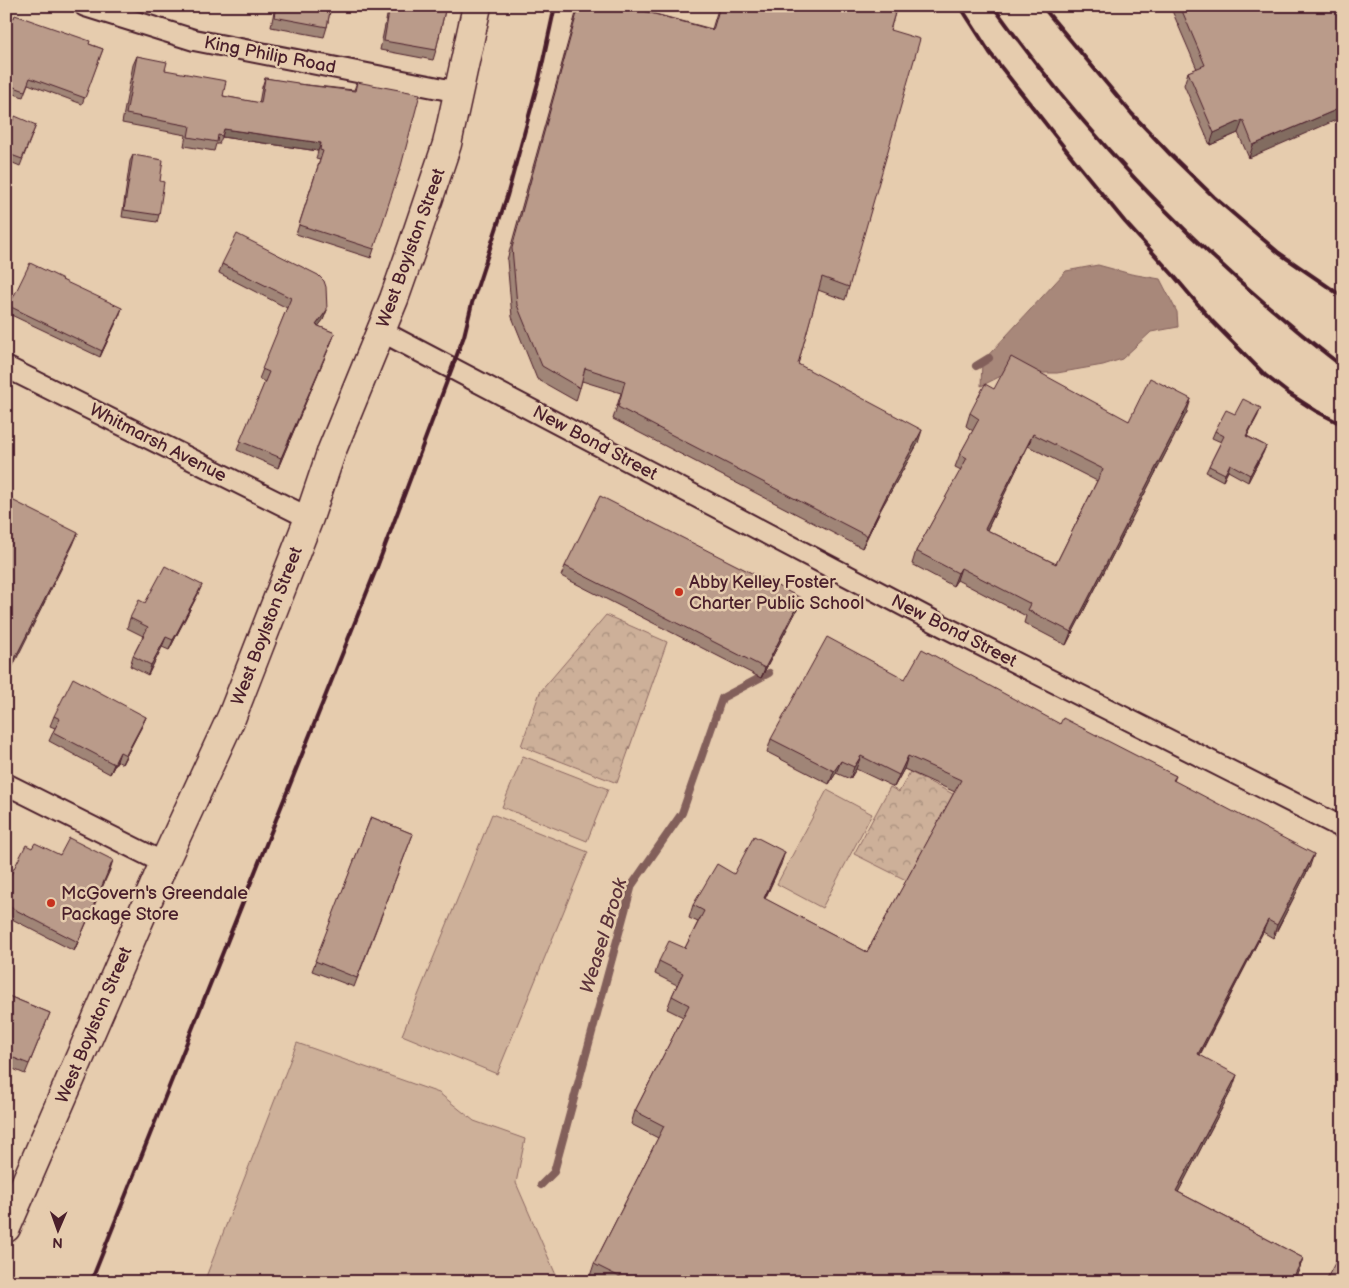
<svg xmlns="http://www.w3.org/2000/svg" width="1349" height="1288" viewBox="0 0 1349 1288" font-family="'Balsamiq Sans',sans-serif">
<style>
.forest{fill:url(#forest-crowns);stroke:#8c6862}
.pitch{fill:#cdb099;stroke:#8c6862}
.water{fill:#a8887a;stroke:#825e5a}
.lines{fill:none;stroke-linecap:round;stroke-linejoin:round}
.stream{stroke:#825e5a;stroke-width:8}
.street-casing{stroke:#4a1f2b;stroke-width:24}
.secondary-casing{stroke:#4a1f2b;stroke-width:31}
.street{stroke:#e6ccae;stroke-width:20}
.secondary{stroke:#e6ccae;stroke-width:28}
.rail{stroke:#4a1f2b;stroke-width:4}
.wall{fill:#a08577;stroke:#4a1f2b;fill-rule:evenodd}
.shaded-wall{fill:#826c61;stroke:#4a1f2b}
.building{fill:#ba9b8a;stroke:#4a1f2b;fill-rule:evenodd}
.poi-dot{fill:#c8321e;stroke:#e6ccae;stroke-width:2}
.labels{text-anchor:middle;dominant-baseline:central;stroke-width:5;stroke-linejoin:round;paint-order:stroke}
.street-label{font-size:18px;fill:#4a1f2b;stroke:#e6ccae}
.poi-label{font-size:18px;fill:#4a1f2b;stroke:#e6ccae;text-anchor:start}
.water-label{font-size:19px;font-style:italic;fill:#5d343b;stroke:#e6ccae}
</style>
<defs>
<pattern id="forest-crowns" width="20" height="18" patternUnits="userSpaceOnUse" patternTransform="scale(1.25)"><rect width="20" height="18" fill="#cdb099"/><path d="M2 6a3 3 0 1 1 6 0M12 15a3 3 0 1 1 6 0" fill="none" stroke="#a88f7d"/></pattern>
</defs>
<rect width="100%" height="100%" fill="#e6ccae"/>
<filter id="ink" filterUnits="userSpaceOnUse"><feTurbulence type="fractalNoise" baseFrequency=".02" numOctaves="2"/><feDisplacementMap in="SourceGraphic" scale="10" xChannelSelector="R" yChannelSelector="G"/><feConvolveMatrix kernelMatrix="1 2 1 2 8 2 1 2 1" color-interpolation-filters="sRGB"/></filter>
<g filter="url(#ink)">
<path class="forest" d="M606,615l61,27 -50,141 -96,-37 19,-54z
M910,772l43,22 -45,87 -54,-27 36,-67 9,5z"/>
<path class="pitch" d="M523,756l85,33 -21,52 -85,-34z
M827,790l45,24 -50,94 -45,-24z
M492,814l96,38 -91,222 -95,-39z
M297,1043l142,50 35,28 51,18 -9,44 43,99h-355z"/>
<path class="water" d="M1098,265l33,9 29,5 17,33 1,15 -27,5 -29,27 -19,6 -46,8h-50l-26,13 1,-24 84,-91z"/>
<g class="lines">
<path class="stream" d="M976,366l13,-8
M541,1185l13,-13 78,-287 50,-72 40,-115 47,-25"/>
<g class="street-casing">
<path id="street" d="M85,6l109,34 265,52
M381,331l562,295 400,202
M6,367l303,151
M6,784l158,79"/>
</g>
<g class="secondary-casing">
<path id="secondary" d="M6,1228l158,-365 68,-147 77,-198 23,-68 62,-151 18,-51 35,-104 30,-138"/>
</g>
<use href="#street" class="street"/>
<use href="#secondary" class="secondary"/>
<path class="rail" d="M960,6l30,47 85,108 50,61 49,54 38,45 53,54 23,18 28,18 27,14
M993,6c98,136 217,259 350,361
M1042,6l90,108 38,40 44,43 65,56 64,44
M91,1282l286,-715 87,-231 8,-33 35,-107 32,-117 16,-73"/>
</g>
<path class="wall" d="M275,6h56l-4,21 -3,10 -53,-10z
M389,6h57l-10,44 -3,10 -53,-10z
M578,6h47l87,23 7,-23h178l-7,24 -41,257 -4,13 -27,-10 -20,74 120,79 -37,66 -19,39 -249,-129 8,-26 -39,-12 -6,20 -39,-22 -25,-62 -5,-57z
M1170,6h173l-94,152 -11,-25 -28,12 -26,-60 4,-13 9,-3z
M6,15l97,34 -21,55 -54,-20 -5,13 -17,-6z
M137,56l28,14 58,26 36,7 3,-16 3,-9 33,6 56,6 3,-8 17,167 -3,9 -75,-24 24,-74 -4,-1 2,-8 -96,-14 -3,7h-3l-2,7 -30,-5 2,-11 -64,-12 11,-58z
M36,125l-16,41 -14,-6v-32l3,1z
M133,155l26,60 -2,7 -35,-5 8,-56z
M222,264l105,46 -4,10 -5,6 17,7 -57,135 -41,-18 28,-68 -6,-3 28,-71 -68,-35z
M62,280l58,34 -20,43 -93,-44 2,-7z
M994,389l135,32 58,-9 -121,233 -42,-22 2,-7 -69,-36 -4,6 -41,-22 4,-13 45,-81 -6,-3 5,-13 13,-23 -7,-5 4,-13zM1028,446l69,35 -41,83 -69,-34z
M1235,414l23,1 -11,21 19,10 -3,7 -15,29 -20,-11 -5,10 -17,-9 15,-30 -9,-4 3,-7z
M565,566l236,32 -3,10 -37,70 -200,-102z
M198,594l-29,56 -7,-3 -14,28 -18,-9 3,-10 10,-20 -16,-8 3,-10 15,-15z
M905,679l155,45 116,52 -2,5 136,85 -37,72 -10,-6 -63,123 33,32 -55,105 125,66 -4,12 -6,12h-692l-11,-6 4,-12 64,-126 -27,-14 4,-13 48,-94 -16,-8 5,-13 5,-11 -22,-11 4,-13 26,-13 13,-26 -9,-4 4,-13 41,-31 47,-10 -16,35 102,53 88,-160 -51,-23 -10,18 -38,-18 -6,10 -14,-6 -7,11 -62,-32 4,-13z
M54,716l92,1 -4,9 -20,38 -5,-3 -7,13 -61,-33 6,-13 -5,-2z
M371,817l42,17 -59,153 -42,-16z
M32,848l28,7 53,5 -39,91 -68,-35v-34h1z
M6,995l44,18 -25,61 -19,-8z"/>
<path class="shaded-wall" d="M1343,107v10l-94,41 4,-13z
M1243,120l-5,13 -28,12 4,-12z
M224,129l97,14 -3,8 -96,-14z
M122,308l-2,6 -20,43 2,-6z
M327,310l-4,10 -11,15 4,-10z
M335,333l-4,10 -53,125 3,-10z
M1191,399l-4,13 -121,233 5,-13z
M1261,408l-3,7 -14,27 2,-6z
M922,430l-4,13 -37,66 -19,39 5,-12 19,-39z
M1033,434l-5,12 -47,96 4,-13z
M1266,446l-3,7 -15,29 2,-7z
M1230,464l-2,7 -5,10 2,-7z
M78,533l-5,12 -67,135v-4z
M961,568l-4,12 -4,6 5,-13z
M202,585l-4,9 -29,56 4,-10z
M801,598l-3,10 -37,70 4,-10z
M166,637l-4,10 -14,28 3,-10z
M146,717l-4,9 -20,38 4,-9z
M120,752l-3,9 -7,13 4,-10z
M861,756l-5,13 -6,10 4,-12z
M908,756l-4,13 -10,18 5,-12z
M841,761l-5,12 -7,11 5,-13z
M785,852l-4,12 -22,47 5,-13z
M1314,854l-4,12 -37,72 4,-13z
M113,860l-3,10 -36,81 4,-9z
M1268,920l-5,12 -70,135 5,-13z
M1237,1075l-4,12 -61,117 4,-13z
M1303,1258l-4,12 -6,12h-2z"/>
<path class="building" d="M276,6h55l-4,21 -53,-10z
M390,6h56l-10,44 -52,-9z
M579,6h46l88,24 7,-24h177l-7,24 30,9 -71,248 -27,-10 -24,87 124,66 -36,67 -19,39 -249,-129 7,-26 -40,-13 -5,20 -38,-22 -25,-61 -5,-57z
M1180,6h163v101l-90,38 -10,-25 -29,13 -26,-61 17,-7z
M6,15l8,3 1,-3 75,26 -1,3 14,5 -18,49 -55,-20 -5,13 -19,-7z
M137,56l30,6 -2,8 61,11 -3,15 38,7 4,-25 33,5v1l57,7 2,-9 63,12 -19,72 -27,83 -75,-24 24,-74 -3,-1 1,-7 -97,-14 -2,7 -4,-1 -1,7 -29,-5 2,-11 -64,-12z
M15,116l21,9 -14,34 -16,-6v-25l3,1z
M133,155l30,5 -3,21 4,1 -5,33 -35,-5z
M237,234l81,41 6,6 2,6 1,23 -11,15 19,8 -54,125 -41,-17 29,-69 -7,-3 29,-71 -69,-34z
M30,263l33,16 -1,1 60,28 -20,43 -93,-45z
M1011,357l118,64 21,-43 41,21 -120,233 -43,-22 3,-6 -70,-36 -3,5 -42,-22 51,-93 -7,-4 19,-35 -9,-6 15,-29 9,5zM1033,434l70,35 -47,95 -71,-35z
M1243,399l18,9 -15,28 20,10 -16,29 -20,-11 -5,10 -16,-8 15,-30 -9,-5 11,-21 9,4z
M600,496l201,102 -36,70 -200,-102z
M6,497l72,36 -72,143z
M165,566l37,19 -29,55 -7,-3 -15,28 -18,-9 15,-29 -18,-9 9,-18 6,3z
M827,637l78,42 17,-30 138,75 3,-6 113,58 -3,4 141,74 -37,71 -9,-5 -70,134 39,21 -61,116 127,67 -12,24h-661l-36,-18 70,-138 -29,-15 54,-106 -17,-9 11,-23 -24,-12 10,-20 16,7 19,-37 -11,-6 24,-41 17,10 20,-38 31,16 -21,46 103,54 94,-172 -53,-24 -9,19 -38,-19 -7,11 -13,-6 -7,10 -63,-32z
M73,678l73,39 -20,38 -6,-3 -6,12 -61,-32 7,-13 -6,-3z
M371,817l42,17 -56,144 -42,-17z
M69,838l44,22 -35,82 -72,-37v-23h1l19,-37 6,3 3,-5 25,12z
M6,995l44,18 -21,51 -23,-9z
M1343,1248v34h-18z"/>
</g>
<g class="poi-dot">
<circle cx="679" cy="592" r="5"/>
<circle cx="51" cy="903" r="5"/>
</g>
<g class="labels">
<g class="street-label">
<text transform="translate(270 55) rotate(11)">King Philip Road</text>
<text transform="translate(411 248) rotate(-70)">West Boylston Street</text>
<text transform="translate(158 443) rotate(27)">Whitmarsh Avenue</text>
<text transform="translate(595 443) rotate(28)">New Bond Street</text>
<text transform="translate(267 626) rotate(-69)">West Boylston Street</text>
<text transform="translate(954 631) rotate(27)">New Bond Street</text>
<text transform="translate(94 1025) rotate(-67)">West Boylston Street</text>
</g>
<g class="poi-label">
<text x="689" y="582">Abby Kelley Foster<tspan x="689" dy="21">Charter Public School</tspan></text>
<text x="61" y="893">McGovern's Greendale<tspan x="61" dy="21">Package Store</tspan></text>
</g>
<g class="water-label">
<text transform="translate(604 936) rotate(-73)">Weasel Brook</text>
</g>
</g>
<rect width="1349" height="1288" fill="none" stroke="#e6ccae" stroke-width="25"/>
<rect x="12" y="12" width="1324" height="1263" fill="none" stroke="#4a1f2b" stroke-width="2" filter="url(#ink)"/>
<g transform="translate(58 1230) rotate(182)" stroke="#e6ccae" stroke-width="4" paint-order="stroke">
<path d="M0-4L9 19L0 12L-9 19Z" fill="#4a1f2b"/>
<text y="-8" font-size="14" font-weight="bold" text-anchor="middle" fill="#4a1f2b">N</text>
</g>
</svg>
